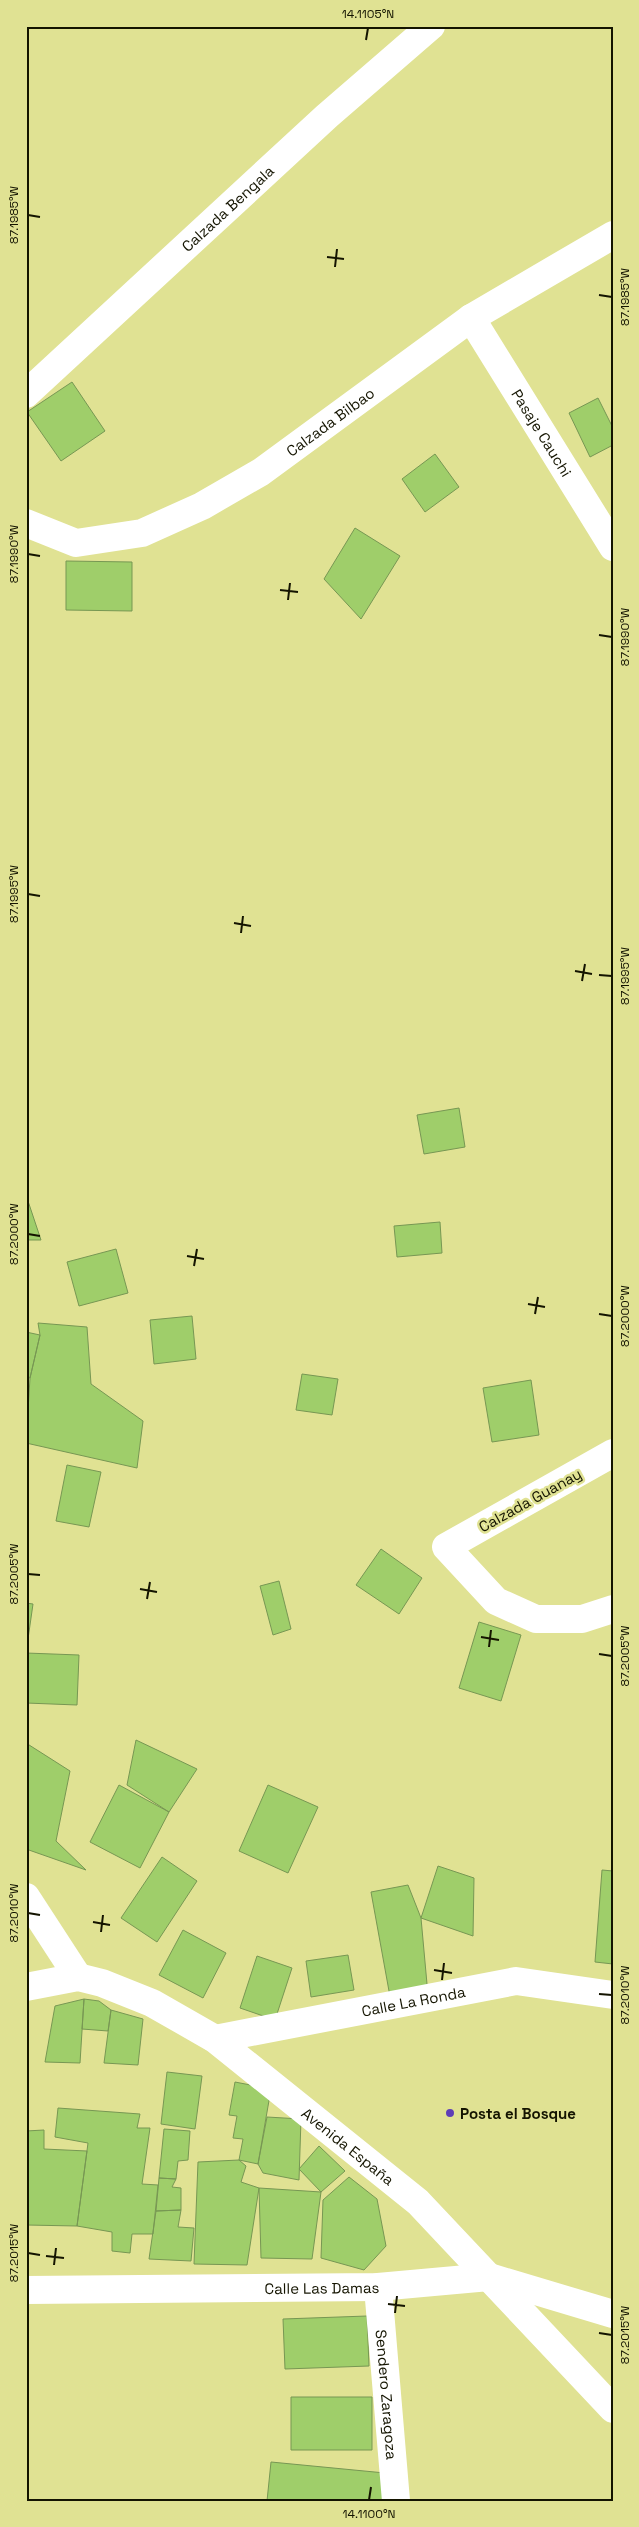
<svg xmlns="http://www.w3.org/2000/svg" width="639" height="2527" viewBox="0 0 639 2527" font-family="'Space Grotesk',sans-serif">
<style>
.building{fill:#9fce6a;stroke:#779753}
.lines{fill:none;stroke-linecap:round;stroke-linejoin:round}
.minor{stroke:#fff;stroke-width:28}
.ticks{fill:none;stroke:#141400;stroke-width:2}
.poi-dot{fill:#5e3eb7;stroke:#e0e293;stroke-width:2}
.labels{text-anchor:middle;dominant-baseline:central;stroke-width:5;stroke-linejoin:round;paint-order:stroke}
.street-label{font-size:15px;fill:#141400;stroke:#e0e293}
.poi-label{font-size:15px;font-weight:bold;fill:#141400;stroke:#e0e293;text-anchor:start}
.neatline{fill:none;stroke:#141400;stroke-width:2}
.ticks-label{font-size:12px;text-anchor:middle;fill:#141400}
</style>
<rect width="100%" height="100%" fill="#e0e293"/>
<path class="building" d="M72,382l33,49 -44,30 -34,-49z
M598,398l15,30v17l-23,12 -21,-44z
M435,454l24,33 -34,25 -23,-33z
M355,528l45,28 -39,63 -37,-40z
M66,561l66,1v49l-66,-1z
M459,1108l6,39 -41,7 -7,-39z
M26,1195l15,45h-15z
M440,1222l2,31 -45,4 -3,-31z
M116,1249l12,44 -49,13 -12,-44z
M192,1316l4,43 -42,5 -4,-44z
M38,1323l49,4 4,57 52,37 -6,47 -111,-25 4,-65 10,-43z
M26,1332l14,3 -10,43 -4,-1z
M302,1374l36,5 -6,36 -36,-5z
M531,1380l8,55 -47,7 -9,-54z
M67,1465l34,7 -12,55 -33,-6z
M381,1549l41,29 -23,36 -43,-29z
M279,1581l12,48 -18,6 -13,-49z
M26,1603l7,1 -7,49z
M479,1622l42,13 -20,66 -42,-13z
M26,1653l53,2 -2,50 -51,-2z
M136,1740l61,29 -28,43 -42,-27z
M26,1743l44,28 -14,70 30,29 -60,-21z
M119,1785l50,27 -29,56 -50,-26z
M268,1785l50,22 -30,66 -49,-22z
M162,1857l35,24 -40,61 -36,-24z
M438,1866l36,12 -1,58 -52,-18z
M602,1870l11,1v93l-18,-2z
M408,1885l13,33 7,77 -37,7 -20,-110z
M183,1930l43,23 -23,45 -44,-23z
M348,1955l6,35 -43,7 -5,-36z
M257,1956l35,12 -17,52 -35,-12z
M84,1999l-4,64 -35,-1 10,-56z
M84,1999l15,2 12,9 -3,21 -26,-2z
M111,2010l32,9 -5,46 -34,-2z
M167,2072l35,4 -7,53 -34,-5z
M235,2082l36,7 -13,75 -19,-4 4,-21 -10,-1 4,-22 -8,-1z
M58,2108l82,6 -3,14h13l-8,56 16,1 -5,49h-21l-2,19 -18,-2v-19l-35,-6 11,-83 -33,-6z
M267,2117l34,2 -2,61 -36,-7 -5,-9z
M164,2129l26,2 -2,29 -10,1 -2,18 -17,-1z
M44,2130v19l43,2 -10,75 -51,-1v-94z
M319,2146l26,25 -24,21 -22,-23z
M239,2160l7,6 -5,16 18,6 -12,77 -53,-1 4,-102z
M349,2177l28,22 9,47 -22,24 -43,-12 2,-58z
M159,2178l17,1 -4,8 9,1v22l-25,1z
M259,2188l62,4 -9,67 -51,-1z
M181,2210l-3,17 16,1 -3,33 -42,-2 7,-48z
M367,2316l2,50 -84,3 -2,-50z
M291,2397h81v53h-81z
M271,2462l114,11 -2,28h-116z"/>
<g class="lines">
<g class="minor">
<path id="s1" d="M471,318l142,229"/>
<path id="s2" d="M26,394l301,-278 104,-90"/>
<path id="s3" d="M26,523l50,20 66,-10 60,-27 59,-34 210,-154 142,-83"/>
<path d="M613,1453l-167,94 50,54 40,18h46l31,-10"/>
<path d="M26,1897l52,80"/>
<path id="s4" d="M26,1987l52,-10 24,6 50,20 63,36 203,163 195,207"/>
<path id="s5" d="M215,2039l301,-58 97,14"/>
<path id="s6" d="M378,2287l18,214"/>
<path id="s7" d="M26,2290l352,-3 111,-10 124,37"/>
</g>
</g>
<path class="ticks" d="M366,40l2,-12M28,215l12,2M327,257l17,2M335,267l2,-18M599,295l13,2M28,554l12,2M280,590l18,2M288,600l2,-17M599,635l13,2M28,894l12,2M234,923l17,3M241,933l2,-17M575,971l17,3M599,975l13,1M582,981l3,-17M28,1234l12,2M187,1256l17,3M194,1266l3,-17M528,1304l17,3M535,1314l3,-17M599,1314l13,2M28,1574l12,1M140,1589l17,3M147,1599l3,-17M481,1637l18,3M489,1647l2,-17M599,1654l13,2M28,1913l12,2M93,1922l17,3M101,1932l2,-17M434,1970l18,3M442,1980l2,-17M599,1994l13,1M28,2253l12,2M46,2256l18,2M54,2265l2,-17M388,2304l17,2M395,2313l2,-17M599,2333l13,2M369,2500l2,-13"/>
<circle class="poi-dot" cx="450" cy="2113" r="5"/>
<g class="labels">
<g class="street-label">
<text stroke="none"><textPath href="#s2" startOffset="274">Calzada Bengala</textPath></text>
<text stroke="none"><textPath href="#s3" startOffset="340">Calzada Bilbao</textPath></text>
<text stroke="none"><textPath href="#s1" startOffset="135">Pasaje Cauchi</textPath></text>
<text transform="translate(530 1500) rotate(-29)">Calzada Guanay</text>
<text stroke="none"><textPath href="#s5" startOffset="202">Calle La Ronda</textPath></text>
<text stroke="none"><textPath href="#s4" startOffset="375">Avenida España</textPath></text>
<text stroke="none"><textPath href="#s7" startOffset="296">Calle Las Damas</textPath></text>
<text stroke="none"><textPath href="#s6" startOffset="108">Sendero Zaragoza</textPath></text>
</g>
<g class="poi-label">
<text x="460" y="2113">Posta el Bosque</text>
</g>
</g>
<rect width="639" height="2527" fill="none" stroke="#e0e293" stroke-width="55"/>
<rect x="28" y="28" width="584" height="2472" class="neatline"/>
<g class="ticks-label">
<text x="368" y="18">14.1105°N</text>
<text transform="translate(14 215) rotate(-90)" y="4">87.1985°W</text>
<text transform="translate(625 297) rotate(-90)" y="4">87.1985°W</text>
<text transform="translate(14 554) rotate(-90)" y="4">87.1990°W</text>
<text transform="translate(625 637) rotate(-90)" y="4">87.1990°W</text>
<text transform="translate(14 894) rotate(-90)" y="4">87.1995°W</text>
<text transform="translate(625 976) rotate(-90)" y="4">87.1995°W</text>
<text transform="translate(14 1234) rotate(-90)" y="4">87.2000°W</text>
<text transform="translate(625 1316) rotate(-90)" y="4">87.2000°W</text>
<text transform="translate(14 1574) rotate(-90)" y="4">87.2005°W</text>
<text transform="translate(625 1656) rotate(-90)" y="4">87.2005°W</text>
<text transform="translate(14 1913) rotate(-90)" y="4">87.2010°W</text>
<text transform="translate(625 1995) rotate(-90)" y="4">87.2010°W</text>
<text transform="translate(14 2253) rotate(-90)" y="4">87.2015°W</text>
<text transform="translate(625 2335) rotate(-90)" y="4">87.2015°W</text>
<text x="369" y="2518">14.1100°N</text>
</g>
</svg>
